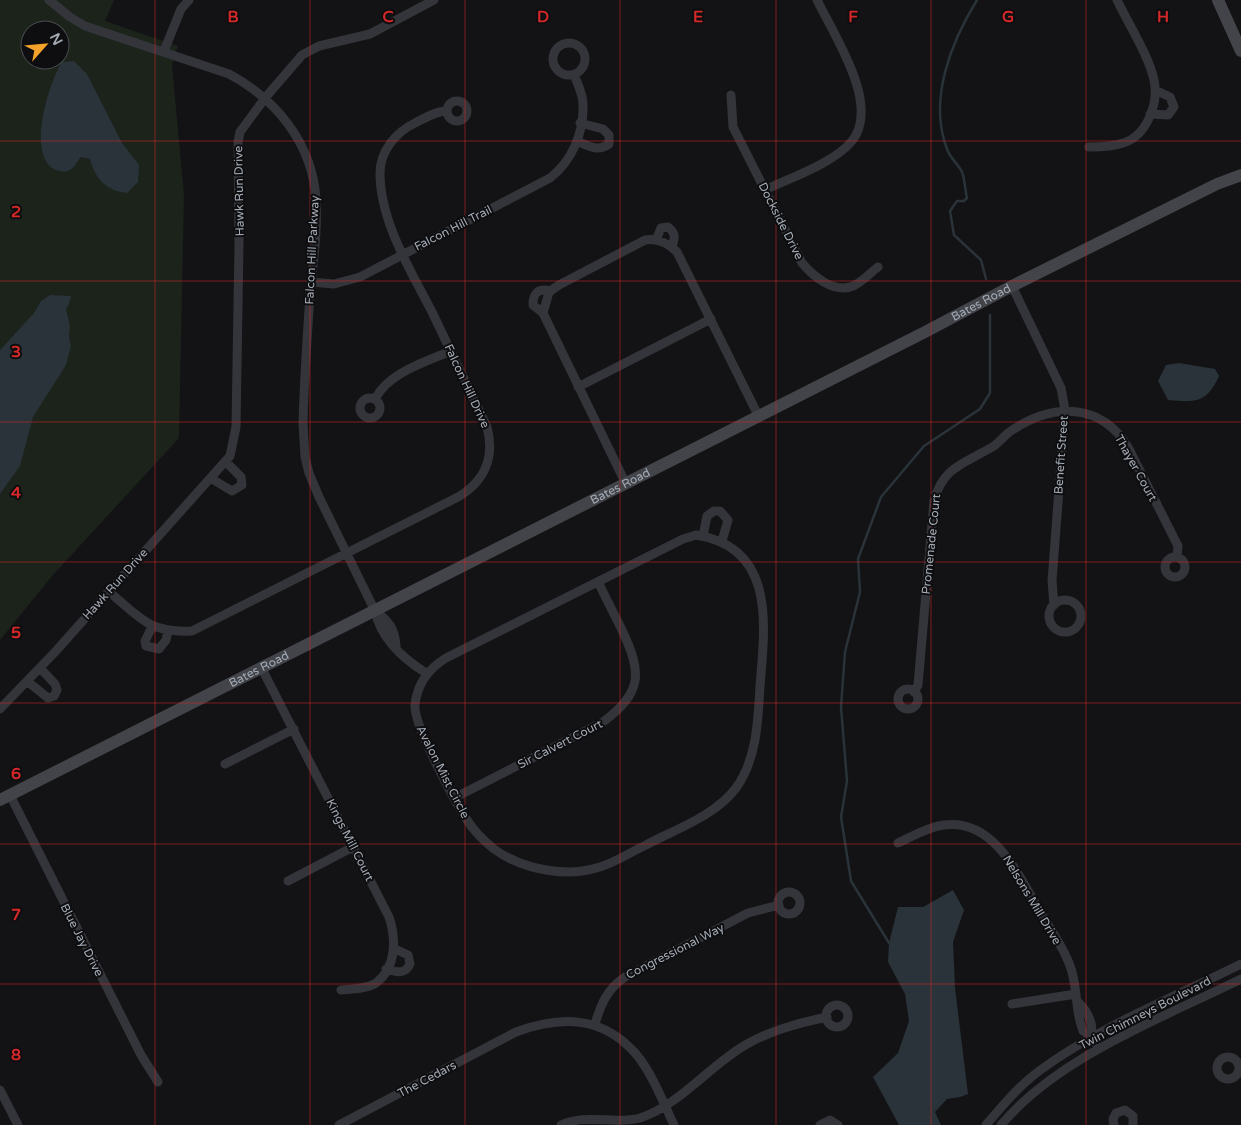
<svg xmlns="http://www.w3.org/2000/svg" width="1241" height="1125" viewBox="0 0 1241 1125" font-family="'Varela Round',sans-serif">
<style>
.green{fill:#1b231b;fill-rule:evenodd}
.water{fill:#293339}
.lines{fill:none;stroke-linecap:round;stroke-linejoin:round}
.stream{stroke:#293339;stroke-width:2.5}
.street{stroke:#34353a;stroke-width:9}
.secondary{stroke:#42444a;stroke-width:12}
.grid{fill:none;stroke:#d62828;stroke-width:1;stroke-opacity:0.55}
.labels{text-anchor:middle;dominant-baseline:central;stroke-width:4;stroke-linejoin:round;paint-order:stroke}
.street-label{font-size:12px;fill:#a4abb5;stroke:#0e0e10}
.grid-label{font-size:16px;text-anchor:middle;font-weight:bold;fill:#d62828;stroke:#0e0e10;stroke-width:4;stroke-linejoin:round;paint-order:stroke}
</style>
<rect width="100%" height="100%" fill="#131315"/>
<path class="green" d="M0,0h114l-9,21 73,25 -6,19 12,130 -5,243 -127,138 -52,64zM30,30h30v30h-30z"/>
<path class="water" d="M74,61l13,13 35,69 17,22 -1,17 -11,11c-20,-2 -32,-14 -37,-34l-9,-2c-4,4 -6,10 -10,12 -4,4 -10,3 -15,1 -31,-13 -7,-88 6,-108z
M50,295l21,1 -2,8 -3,5 4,17 -1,11 2,9 -5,19 -33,52 -13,49 -20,28v-144l34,-37 7,-12z
M1179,363l36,6 4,7c-13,28 -23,26 -51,24l-10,-19 8,-16z
M953,890l11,20 -11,32 2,46 13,106 -8,3 -13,2 -12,13 6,13h-42l-26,-48 25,-24 11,-32 -4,-27 -17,-32 1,-19 9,-36h25z"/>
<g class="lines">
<path class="stream" d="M977,0c-26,42 -49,100 -30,149 3,9 11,15 15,23 3,7 3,18 5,26l-3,3h-7l-7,10 4,24 27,25 5,19
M889,943l-38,-62 -10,-64 6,-36 -6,-74 4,-55 15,-60 -2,-33 23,-62 43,-51 56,-37 10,-16v-78"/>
<path class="street" d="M49,0l21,17 15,9 144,48c47,25 84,70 87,126 2,31 -3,63 -6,95 -3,43 -6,86 -7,129l2,33 4,16 10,24 56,114c6,28 27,47 51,62
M553 59a16 16 0 1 1 32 0a16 16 0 1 1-32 0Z
M164,51l17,-42 8,-9
M731,95l2,32 69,136c11,13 32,31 51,23 9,-4 17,-13 25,-19
M447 111a10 10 0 1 1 20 0a10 10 0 1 1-20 0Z
M1150,114l18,1 6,-8 -4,-10 -15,-7
M577,141c12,5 21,11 32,3v-9l-6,-6 -23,-6
M1089,147c11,0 23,0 34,-4 24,-7 36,-40 31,-63 -5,-24 -26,-57 -37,-80
M765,190c25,-12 69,-27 87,-49 29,-36 -18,-106 -35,-141
M656,240l5,-12 7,-1c8,6 7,11 4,20
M311,282l23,2 26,-7 190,-99c22,-17 34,-45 33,-74 0,-10 -6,-21 -9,-30
M1012,286l49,102 4,22 -13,171 2,24
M543,313l-10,-8c0,-13 6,-17 18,-14
M578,387l133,-68
M360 408a10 10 0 1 1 20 0a10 10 0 1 1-20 0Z
M375,399c13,-26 50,-37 76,-48
M212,479l20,12 10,-6 -1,-8 -15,-15
M625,482l-82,-169 6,-21 10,-7 86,-45c12,-2 23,3 32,12l81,163
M696,535c80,12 69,90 64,151 -2,34 -3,73 -24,102 -21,28 -60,41 -90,57 -15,7 -30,17 -46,22 -10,3 -21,5 -31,5 -26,0 -55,-8 -75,-23 -10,-8 -20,-18 -27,-29 -12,-18 -54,-96 -52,-115 2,-21 13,-36 31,-47l237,-119z
M703,536l4,-20 7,-5h6l8,9 -6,21
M1165 567a10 10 0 1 1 20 0a10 10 0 1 1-20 0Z
M108,591c32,26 39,42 84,40l266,-134c27,-16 37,-40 29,-70 -18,-38 -36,-76 -54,-113 -22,-43 -53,-92 -53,-141 0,-22 16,-41 35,-50 10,-5 21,-12 32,-12
M1049 616a16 16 0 1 1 32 0a16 16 0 1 1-32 0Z
M375,611c14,10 20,18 21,35
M152,627l-7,14 1,5 13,3 7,-9 2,-9
M261,667l128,250c7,21 8,50 -13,66 -9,6 -24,6 -35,7
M27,681l21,17 6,-2 3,-6 -2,-6 -15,-16
M898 699a10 10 0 1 1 20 0a10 10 0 1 1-20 0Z
M914,692l4,-7 16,-184c9,-35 32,-38 60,-55 7,-5 12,-13 20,-17 40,-26 87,-26 114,18l50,99 -1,11
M0,709l55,-57 175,-196 6,-29 3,-182 -1,-103 2,-10 25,-34 37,-43 17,-9 51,-12 64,-34
M225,764l69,-35
M10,795l131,260 17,27
M454,798l149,-76c40,-30 39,-49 19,-92 -8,-16 -16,-32 -24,-48
M898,843c15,-7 30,-16 46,-18 49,-7 74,49 94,83 11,20 28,42 34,64 6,22 3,39 11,59l8,5 8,13
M288,881l65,-34
M778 903a11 11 0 1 1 22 0a11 11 0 1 1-22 0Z
M386,969c10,3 19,6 24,-5l-2,-9 -13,-6
M1078,1002c9,9 16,21 13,34
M1012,1004l64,-10
M826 1016a11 11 0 1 1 22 0a11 11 0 1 1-22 0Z
M595,1024c6,-20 12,-35 30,-47l123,-64 31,-8
M1217 1068a11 11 0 1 1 22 0a11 11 0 1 1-22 0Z
M0,1090l18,35
M339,1125l177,-93c44,-16 86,-17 120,22 16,19 27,48 38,71
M561,1125c26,-12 53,0 79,-7 40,-13 71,-54 107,-74 25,-14 52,-21 80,-27
M820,1125l10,-5 8,5
M986,1125c16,-19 33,-39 53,-54 61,-45 134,-73 202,-107
M1001,1125c57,-68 161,-107 240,-146
M1114,1125l-1,-6 3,-6 9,-3 8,6v9"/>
<g class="secondary">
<path d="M1218,0l23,51"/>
<path id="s1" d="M0,800l925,-468 87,-46 205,-102 24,-9"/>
</g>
</g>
<path class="grid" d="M155,0v1125M310,0v1125M465,0v1125M620,0v1125M776,0v1125M931,0v1125M1086,0v1125M0,141h1241M0,281h1241M0,422h1241M0,562h1241M0,703h1241M0,844h1241M0,984h1241"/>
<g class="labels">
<g class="street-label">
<text transform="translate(239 191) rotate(-91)">Hawk Run Drive</text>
<text transform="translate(781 221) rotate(63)">Dockside Drive</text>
<text transform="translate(453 228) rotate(-27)">Falcon Hill Trail</text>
<text transform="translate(312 250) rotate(-87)">Falcon Hill Parkway</text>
<text stroke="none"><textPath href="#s1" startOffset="1100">Bates Road</textPath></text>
<text transform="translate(467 386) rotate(65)">Falcon Hill Drive</text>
<text transform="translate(1061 455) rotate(-86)">Benefit Street</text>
<text transform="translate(1136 468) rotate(61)">Thayer Court</text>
<text stroke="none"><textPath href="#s1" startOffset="695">Bates Road</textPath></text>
<text transform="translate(931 544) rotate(-84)">Promenade Court</text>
<text transform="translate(115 584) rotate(-48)">Hawk Run Drive</text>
<text stroke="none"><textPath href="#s1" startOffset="290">Bates Road</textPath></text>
<text transform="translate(560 744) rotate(-27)">Sir Calvert Court</text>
<text transform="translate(443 772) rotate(63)">Avalon Mist Circle</text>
<text transform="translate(350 840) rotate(63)">Kings Mill Court</text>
<text transform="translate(1032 900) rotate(59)">Nelsons Mill Drive</text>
<text transform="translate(82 940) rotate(63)">Blue Jay Drive</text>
<text transform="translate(675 951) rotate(-27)">Congressional Way</text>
<text transform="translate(1145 1013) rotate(-27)">Twin Chimneys Boulevard</text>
<text transform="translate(427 1079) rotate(-28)">The Cedars</text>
</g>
</g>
<g class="grid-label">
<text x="233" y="22">B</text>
<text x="388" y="22">C</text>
<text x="543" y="22">D</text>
<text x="698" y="22">E</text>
<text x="853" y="22">F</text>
<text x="1008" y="22">G</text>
<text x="1163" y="22">H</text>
<text x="16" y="217">2</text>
<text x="16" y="357">3</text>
<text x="16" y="498">4</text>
<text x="16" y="638">5</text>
<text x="16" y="779">6</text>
<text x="16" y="920">7</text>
<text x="16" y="1060">8</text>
</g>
<g transform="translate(45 45) rotate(63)"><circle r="24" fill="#0e0e10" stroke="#4a4d52"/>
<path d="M0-4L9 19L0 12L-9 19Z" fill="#f5a22a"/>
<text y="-8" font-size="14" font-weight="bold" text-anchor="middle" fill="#a4abb5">N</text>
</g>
</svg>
